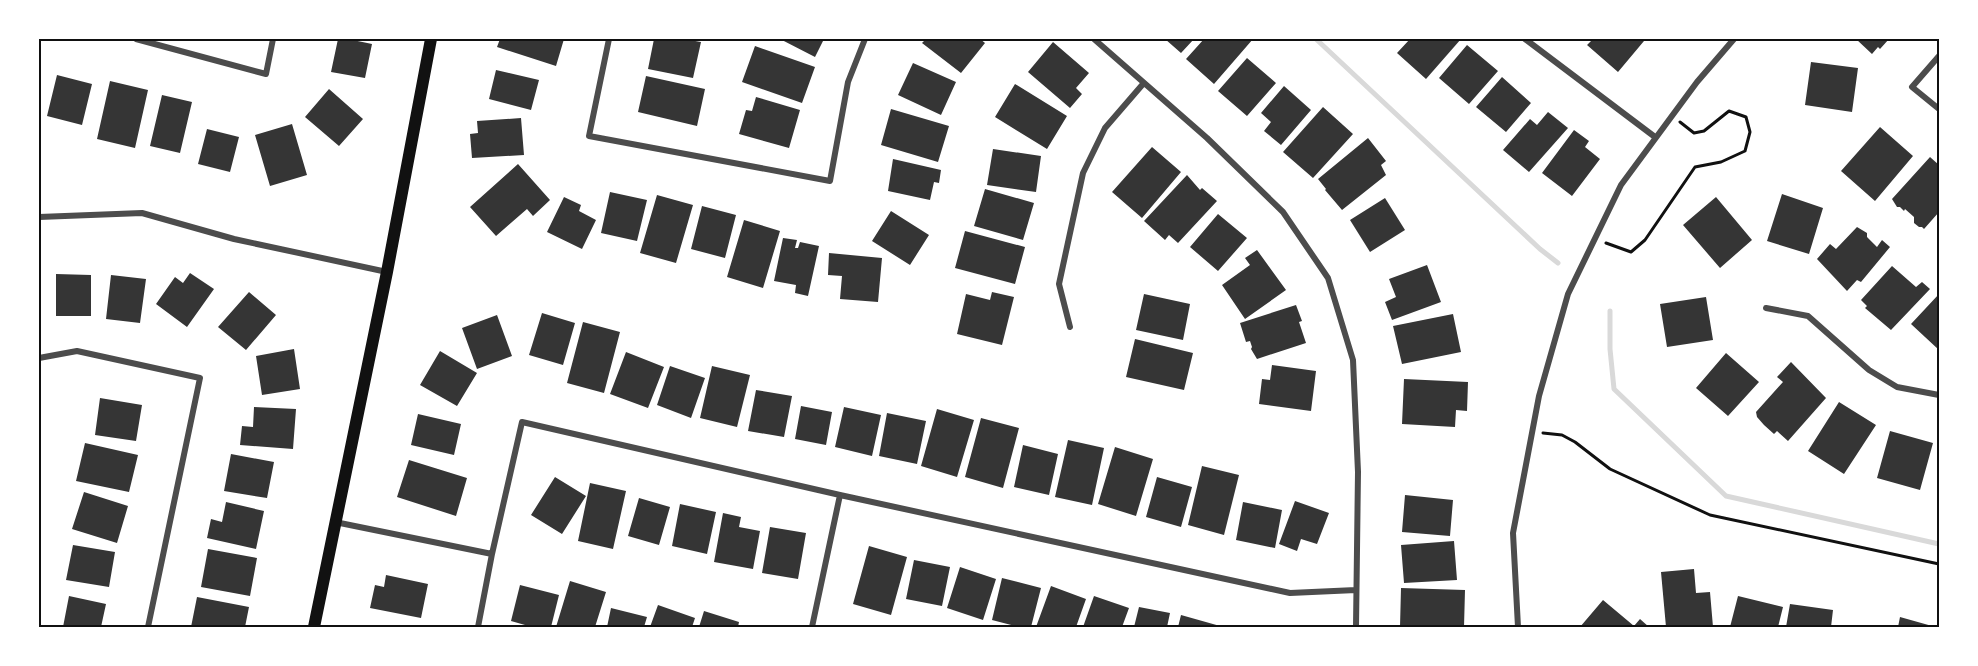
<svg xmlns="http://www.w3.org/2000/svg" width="1978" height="666" viewBox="0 0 1978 666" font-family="Mulish,sans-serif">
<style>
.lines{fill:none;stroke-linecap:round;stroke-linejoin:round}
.stream{stroke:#d9d9d9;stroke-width:5}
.building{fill:#353535}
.path{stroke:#111;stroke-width:3}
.minor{stroke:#4c4c4c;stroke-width:6}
.secondary{stroke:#111;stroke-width:12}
.neatline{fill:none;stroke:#111;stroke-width:2}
</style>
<rect width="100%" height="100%" fill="#fff"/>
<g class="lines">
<path class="stream" d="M1316,39l224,210 18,14
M1610,311v38l4,40 112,107 213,48"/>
</g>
<path class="building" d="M338,39h10l24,5 -7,34 -34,-6z
M500,39h64l-8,27 -59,-19z
M654,39h30l17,3 -8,36 -45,-9z
M780,39h44l-9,18z
M926,39h54l5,4 -24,30 -39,-30z
M1165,39h29l-13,14z
M1204,39h49l-39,45 -28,-25z
M1410,39h51l-35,40 -29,-26z
M1593,39h48l3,2 -26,31 -31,-27z
M1856,39h33l-9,10 -2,-2 -6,7z
M1053,42l36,31 -13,15 6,6 -12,14 -42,-36z
M1467,45l31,26 -29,33 -30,-26z
M755,46l60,21 -13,36 -60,-21z
M1247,58l29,25 -29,33 -29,-25z
M1811,62l47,6 -6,44 -47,-7z
M913,63l43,19 -15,33 -43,-20z
M496,70l43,10 -8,30 -42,-11z
M57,75l35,9 -10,41 -35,-9z
M646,76l59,13 -8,37 -59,-14z
M1502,77l29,26 -25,29 -30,-25z
M110,81l38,9 -13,58 -38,-9z
M1015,84l52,32 -20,33 -52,-32z
M1284,86l27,24 -30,35 -17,-14 7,-9 -10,-9z
M329,89l34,30 -24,27 -34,-29z
M162,95l30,7 -12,51 -30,-7z
M756,97l44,13 -11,38 -50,-14 7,-24 6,1z
M1323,107l30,27 -40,44 -30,-26z
M891,109l58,17 -11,36 -57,-17z
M1548,112l20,16 -39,44 -26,-22 27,-31 7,6z
M521,118l3,37 -52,3 -2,-24 8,-1 -1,-12z
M292,124l15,51 -37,11 -15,-51z
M1880,127l33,29 -38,45 -34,-30z
M207,129l32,8 -9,35 -32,-8z
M1574,130l15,11 -4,6 15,12 -28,37 -30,-23z
M1368,138l18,23 -5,4 5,10 -44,35 -17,-20 1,-1 -8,-10z
M1152,147l29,25 -39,46 -30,-26z
M993,149l48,7 -5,36 -49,-7z
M1930,157l9,8v47l-15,17 -2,-2h-3l-5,-4v-6l-9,-8 -1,2 -4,-4h-3l-5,-8z
M893,159l48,11 -2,13 -5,-1 -4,18 -42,-9z
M518,164l32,36 -17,16 -6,-7 -31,27 -26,-29z
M1187,175l13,15 2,-2 15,13 -39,42 -9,-8 -4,5 -21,-19z
M985,189l49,14 -11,37 -49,-14z
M610,192l37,8 -10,41 -36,-8z
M1782,194l41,14 -14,46 -42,-13z
M657,195l36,10 -17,58 -36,-10z
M564,197l17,8 -2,6 17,9 -14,29 -35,-17z
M1716,197l36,43 -32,28 -37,-43z
M1385,198l20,32 -35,22 -20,-32z
M702,206l34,9 -11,43 -34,-9z
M891,211l38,24 -19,30 -38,-24z
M1218,214l29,24 -29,33 -28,-24z
M744,220l36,11 -17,57 -36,-11z
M1857,227l10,6v4l10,10 5,-7 8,7 -29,35 -4,-2 -10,11 -30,-32 13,-15 6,5z
M965,231l60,16 -10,37 -60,-16z
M783,238l14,2 -2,8h3l2,-6 19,4 -11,50 -13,-3 1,-8 -22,-4z
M1257,250l29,40 -41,29 -23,-34 28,-20 -5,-7z
M829,253l53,5 -4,44 -38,-3 2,-23 -14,-1z
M1427,265l14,37 -49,18 -7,-18 11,-5 -7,-18z
M1892,266l24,21 6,-5 8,7 -39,41 -26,-22 2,-2 -6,-6z
M190,273l24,16 -27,38 -31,-23 19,-27 8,6z
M56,274l35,1v41h-35z
M111,275l35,4 -6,44 -34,-4z
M249,292l27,23 -30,35 -28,-23z
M992,292l22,5 -12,48 -45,-11 9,-40 24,6z
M1144,294l46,10 -7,36 -47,-10z
M1939,294v56l-28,-26z
M1706,297l7,43 -46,7 -7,-43z
M1296,305l6,16 -3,1 7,21 -49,16 -6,-10 1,-2 -2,-6 -4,1 -6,-19z
M542,313l33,10 -12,42 -34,-10z
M1453,314l8,38 -59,12 -9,-38z
M497,315l15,41 -35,13 -15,-41z
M583,322l37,10 -16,61 -37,-10z
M1135,339l58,14 -9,37 -58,-13z
M294,349l6,40 -38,6 -6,-39z
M440,351l37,22 -20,33 -37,-21z
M626,352l38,15 -16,41 -38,-14z
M1726,353l33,29 -31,34 -32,-28z
M1791,362l35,36 -38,43 -11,-10 -3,3 -10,-9 -7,-8 -1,-5 27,-30 -6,-5z
M1272,365l44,6 -5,40 -52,-7 3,-25 8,1z
M670,366l35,12 -14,40 -34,-13z
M712,366l38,9 -13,52 -37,-9z
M1404,379l64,3 -1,29 -11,-1 -1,17 -53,-3z
M756,390l36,6 -8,41 -36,-6z
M100,398l42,7 -6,36 -41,-6z
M1839,402l37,23 -32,49 -36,-23z
M801,406l31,6 -6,33 -31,-6z
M254,407l42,2 -3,40 -53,-4 2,-19 11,1z
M844,407l37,8 -9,41 -37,-9z
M937,409l37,11 -17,57 -36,-11z
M887,413l39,8 -9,43 -38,-8z
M418,414l43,10 -7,31 -43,-10z
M981,418l38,10 -16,60 -38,-11z
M1890,431l43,12 -13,47 -43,-12z
M1068,440l36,8 -12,57 -37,-8z
M85,443l53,12 -9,37 -53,-11z
M1023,445l35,9 -9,41 -35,-8z
M1115,447l38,12 -17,57 -38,-12z
M231,454l43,8 -7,36 -43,-7z
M409,460l58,18 -11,38 -59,-19z
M1202,466l37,9 -15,60 -36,-10z
M555,477l31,19 -24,38 -31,-19z
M1157,477l35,10 -11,40 -35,-10z
M590,483l36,8 -13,58 -35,-8z
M84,492l44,14 -11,37 -45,-14z
M1405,495l48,5 -3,36 -48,-4z
M639,498l31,9 -11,38 -31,-9z
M1295,501l34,12 -12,31 -16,-5 -4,12 -18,-7z
M226,502l38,9 -8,38 -49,-11 4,-19 11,3z
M1243,502l39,8 -7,38 -39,-8z
M680,504l36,8 -9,42 -35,-8z
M723,513l18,4 -2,10 21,4 -7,38 -39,-7z
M770,527l36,6 -8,46 -36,-6z
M1454,541l3,39 -53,3 -3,-38z
M73,545l42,7 -6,35 -43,-7z
M869,546l38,11 -16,58 -38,-11z
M208,549l49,9 -7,38 -49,-9z
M914,560l36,7 -8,39 -36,-7z
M960,567l36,12 -13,41 -36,-12z
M1694,569l2,24 14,-1 3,35h-47l-5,-55z
M386,575l42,9 -7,34 -51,-10 5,-23 9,2z
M1002,578l39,10 -10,39h-12l-27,-7z
M570,581l36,11 -11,35h-39z
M520,585l39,10 -8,32h-27l1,-2 -14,-4z
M1051,586l35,13 -10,28h-40z
M1401,588l64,2 -1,37h-64z
M69,596l37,8 -5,23h-38z
M1094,596l35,12 -7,19h-39z
M1738,596l45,11 -5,20h-48z
M197,597l52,10 -4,20h-54z
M1603,600l31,26 6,-7 9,8h-69z
M1790,604l43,6 -2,17h-45z
M658,605l37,13 -3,9h-42z
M1139,607l31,6 -3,14h-33z
M611,608l36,9 -3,10h-37z
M704,611l35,11 -1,5h-39z
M1181,615l39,11v1h-42z
M1900,617l32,9 -1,1h-33z"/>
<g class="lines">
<path class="path" d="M1606,243l25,9 14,-12 50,-73 26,-5 24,-11 5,-19 -4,-15 -17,-6 -25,20 -10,2 -14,-11
M1543,433l19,2 13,7 35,27 100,46 229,49"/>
<path class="minor" d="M136,39l130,35 7,-35
M609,39l-20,97 241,45 18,-99 17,-43
M1094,39l113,99 76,74 45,66 25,82 5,112 -2,155
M1525,39l130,98
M1939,56l-27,31 27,22
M39,217l103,-4 92,26 153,33
M1766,308l42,8 61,54 28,17 42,8
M1070,327l-11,-43 24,-111 22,-45 38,-44
M39,358l38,-7 123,27 -52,249
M335,522l157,32
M478,627l14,-73 30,-132 318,73 450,98 66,-3
M812,627l28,-132
M1518,627l-5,-94 26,-137 29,-102 53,-109 76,-103 37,-43"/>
<path class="secondary" d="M314,627l73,-355 44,-233"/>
</g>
<rect width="1978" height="666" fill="none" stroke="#ffffff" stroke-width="81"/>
<rect x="40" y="40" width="1898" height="586" class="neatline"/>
</svg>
